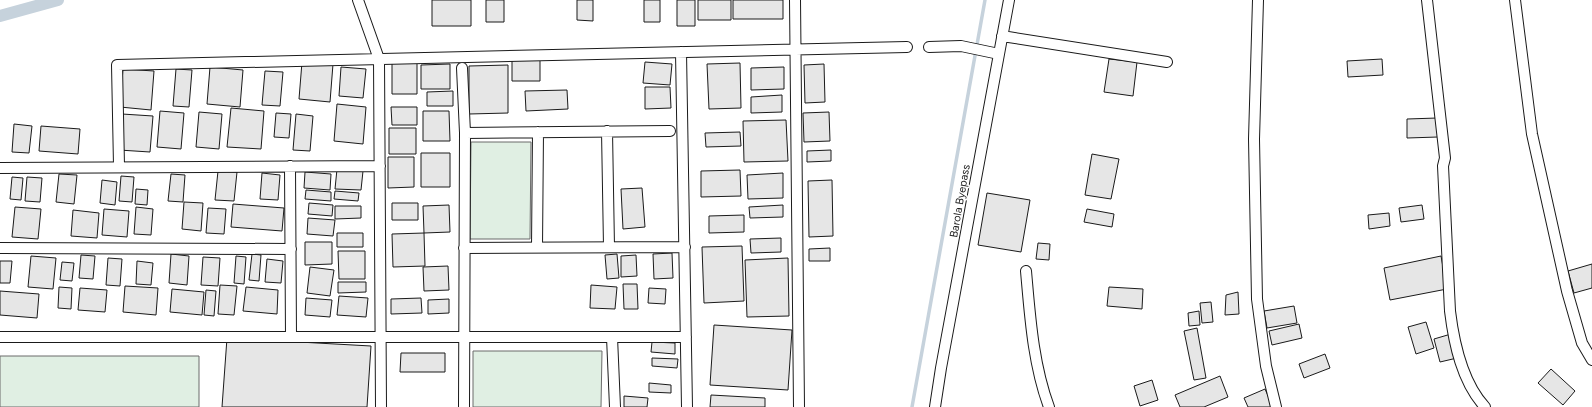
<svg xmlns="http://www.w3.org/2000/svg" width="1592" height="407" viewBox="0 0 1592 407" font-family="Figtree,sans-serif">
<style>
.green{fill:#e0efe3;stroke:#6a6a6a}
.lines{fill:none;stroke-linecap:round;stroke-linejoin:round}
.stream{stroke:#c6d2dc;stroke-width:3.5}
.canal{stroke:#c6d2dc;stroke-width:12}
.building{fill:#e6e6e6;stroke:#1a1a1a}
.street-casing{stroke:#1a1a1a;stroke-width:12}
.street{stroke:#fff;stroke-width:10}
.labels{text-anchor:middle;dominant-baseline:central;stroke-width:3;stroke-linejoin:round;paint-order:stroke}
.street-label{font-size:11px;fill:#1a1a1a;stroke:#fff}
</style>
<rect width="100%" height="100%" fill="#fff"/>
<path class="green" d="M471,142h60l-1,97h-60z
M473,351h129l-1,56h-128z
M0,356h199v51h-199z"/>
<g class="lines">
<path class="stream" d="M912,407l73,-407"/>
<path class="canal" d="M0,16l58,-16"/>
</g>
<path class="building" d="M432,0h39v26h-39z
M486,0h18v22h-18z
M577,0h16v21l-16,-1z
M644,0h16v22h-16z
M677,0h18v26h-18z
M698,0h33v20h-33z
M733,0h50v19h-50z
M512,58h28v23h-28z
M1109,59l28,3 -4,34 -29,-4z
M1382,59l1,16 -35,2 -1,-16z
M302,62l31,2 -3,38 -31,-3z
M392,62h25v32h-25z
M645,62l27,2 -2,21 -27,-2z
M740,63l1,45 -32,1 -2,-45z
M450,64v25h-29v-24z
M824,64l1,38 -20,1 -1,-38z
M508,65v48l-39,1v-48z
M210,67l33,3 -3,37 -33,-3z
M341,67l25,2 -3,29 -24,-2z
M784,67v22l-33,1v-22z
M123,69l31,2 -3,39 -31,-3z
M176,69l16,1 -3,37 -16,-1z
M265,71l18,1 -3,34 -18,-1z
M645,87h25l1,21 -26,1z
M567,90l1,19 -42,2 -1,-20z
M453,91v15h-26v-14z
M782,95v17l-31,1v-16z
M337,104l29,3 -3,37 -29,-3z
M391,107h26v18h-25z
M231,108l33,3 -3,38 -34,-2z
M160,111l24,2 -3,36 -24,-2z
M423,111h26l1,30h-27z
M199,112l23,2 -3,35 -23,-2z
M829,112l1,29 -26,1 -1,-29z
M276,113l15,1 -2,24 -15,-1z
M122,114l31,2 -3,36 -31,-2z
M296,114l17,2 -3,35 -17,-1z
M1437,118l1,19 -31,1v-19z
M786,120l2,41 -44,1 -1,-41z
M14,124l18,2 -3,27 -17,-1z
M41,126l39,3 -2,25 -39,-3z
M389,128h27v26h-27z
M740,132l1,14 -35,1 -1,-14z
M831,150v11l-24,1v-11z
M421,153h29v34h-29z
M1092,154l27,5 -8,40 -26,-4z
M388,157h26v30l-26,1z
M337,169l26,2 -2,19 -26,-1z
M740,170l1,26 -40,1v-26z
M218,171l19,1 -3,29 -19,-1z
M305,172l26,2 -1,16 -26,-2z
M262,173l18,2 -2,25 -18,-1z
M783,173v25l-35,1 -1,-24z
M59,174l18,1 -3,29 -18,-2z
M171,174l14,1 -2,27 -15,-1z
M121,176l13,1 -2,25 -13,-1z
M12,177l11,1 -2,22 -11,-1z
M27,177l15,1 -2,24 -15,-1z
M102,180l15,2 -2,23 -15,-2z
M832,180l1,56 -24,1 -1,-56z
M642,188l3,39 -22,2 -2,-40z
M136,189l12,1 -1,15 -12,-1z
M306,190l25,2v9l-26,-2z
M335,191l24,2 -1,8 -24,-2z
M987,193l43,7 -9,52 -43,-7z
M184,202l19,1 -2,28 -19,-2z
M309,203l24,2 -1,11 -24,-2z
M392,203h26v17h-26z
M233,204l51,4 -2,23 -51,-4z
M449,205l1,27 -26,1 -1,-27z
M783,205v12l-33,1 -1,-11z
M1422,205l2,14 -23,3 -2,-14z
M335,206h26v12l-26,1z
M15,207l26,2 -3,30 -26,-2z
M136,207l17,2 -2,26 -17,-1z
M208,208l18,1 -2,25 -18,-1z
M104,209l25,2 -2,26 -25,-2z
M1087,209l27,5 -2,13 -28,-5z
M73,210l26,3 -2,25 -26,-2z
M1389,213l1,13 -21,3 -1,-14z
M744,215v17l-35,1v-17z
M308,218l27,2 -2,16 -26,-2z
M337,233h26v14h-26z
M424,233l1,33 -32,1 -1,-33z
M781,238v14l-30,1 -1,-14z
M305,242h27v22l-27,1z
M1038,243l12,1 -1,16 -13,-1z
M742,246l2,55 -40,2 -2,-56z
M830,248v13h-21v-12z
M338,251h27v28h-26z
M672,253l1,25 -19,1 -1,-25z
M171,254l18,2 -2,29 -18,-2z
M252,254l9,1 -2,26 -10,-1z
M617,254l2,24 -12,1 -2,-24z
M81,255l14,1 -2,23 -14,-1z
M636,255l1,21 -16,1v-21z
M31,256l25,2 -3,31 -25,-2z
M236,256l10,1 -2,27 -10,-1z
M1441,256l6,33 -57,11 -6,-32z
M203,257l17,1 -2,28 -17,-1z
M108,258l14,1 -2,27 -14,-1z
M788,258l1,58 -42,1 -2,-57z
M267,259l16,2 -2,22 -16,-1z
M0,261h12l-2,22h-10z
M137,261l16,2 -2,22 -15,-1z
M62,262l12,1 -2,18 -12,-1z
M1592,264v24l-18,5 -6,-22z
M448,266l1,24 -25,1 -1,-24z
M310,267l24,3 -4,26 -23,-3z
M338,282h28v10l-28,1z
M623,284h14l1,25h-14z
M220,285l17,1 -3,29 -16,-1z
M591,285l26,2 -2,22 -25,-1z
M125,286l33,2 -2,27 -33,-3z
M59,287l13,1 -1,21 -13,-1z
M246,287l32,3 -1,24 -34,-3z
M1109,287l34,2 -1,20 -35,-3z
M80,288l27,2 -2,22 -27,-2z
M649,288l17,1 -1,15 -17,-1z
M172,289l32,3 -2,23 -32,-3z
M206,290l10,1 -2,25 -10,-1z
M0,291l39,3 -2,24 -37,-3z
M1238,292l1,22 -14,1 1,-20z
M339,296l29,2 -2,19 -29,-2z
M306,298l26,2 -2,17 -25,-2z
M421,298l1,15 -31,1v-15z
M449,299v14l-21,1v-14z
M1211,302l2,20 -11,1 -2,-20z
M1294,306l3,17 -30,5 -3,-17z
M1199,311l1,14 -11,1 -1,-13z
M1426,322l8,26 -18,6 -8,-27z
M1299,324l3,14 -30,7 -3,-14z
M714,325l78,5 -4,60 -78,-5z
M1197,328l9,50 -12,2 -10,-49z
M1451,334l6,24 -17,4 -6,-23z
M227,338l144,8 -4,61h-145z
M652,342l23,1v11l-24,-2z
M401,353h44v19h-45z
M1325,354l5,14 -26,10 -5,-14z
M652,358l26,1 -1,9 -25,-2z
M1551,369l24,22 -12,14 -25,-22z
M1220,376l8,21 -24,10h-24l-5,-12z
M1152,380l6,20 -18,6 -6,-20z
M649,383l22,2v8l-22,-1z
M1265,389l8,18h-25l-4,-9z
M711,395l54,3v9h-55z
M624,396l24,2 -1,9h-23z"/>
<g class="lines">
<g class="street-casing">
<path id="street" d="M358,0l21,59 2,348
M795,0l4,407
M1258,0l-4,139 3,160 9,67 10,41
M1427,0l18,158 -2,8 7,145c4,33 12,71 35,96
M1515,0l17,134 35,157 15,52 10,17
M1002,36l165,26
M929,47l32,-1 38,8
M681,52l6,355
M462,68l3,65 -1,274
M607,131l2,116
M465,133l205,-2
M119,166l-2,-101 790,-18
M290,166l1,171
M0,168l380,-2
M537,247l1,-115
M0,248l291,1
M464,248l221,-1
M1026,271c4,45 7,93 23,136
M0,337h686
M612,337l3,70
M935,407l6,-39 68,-368"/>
</g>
<use href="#street" class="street"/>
</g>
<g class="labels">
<g class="street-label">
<text transform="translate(960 201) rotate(-80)">Barola Byepass</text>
</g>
</g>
</svg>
